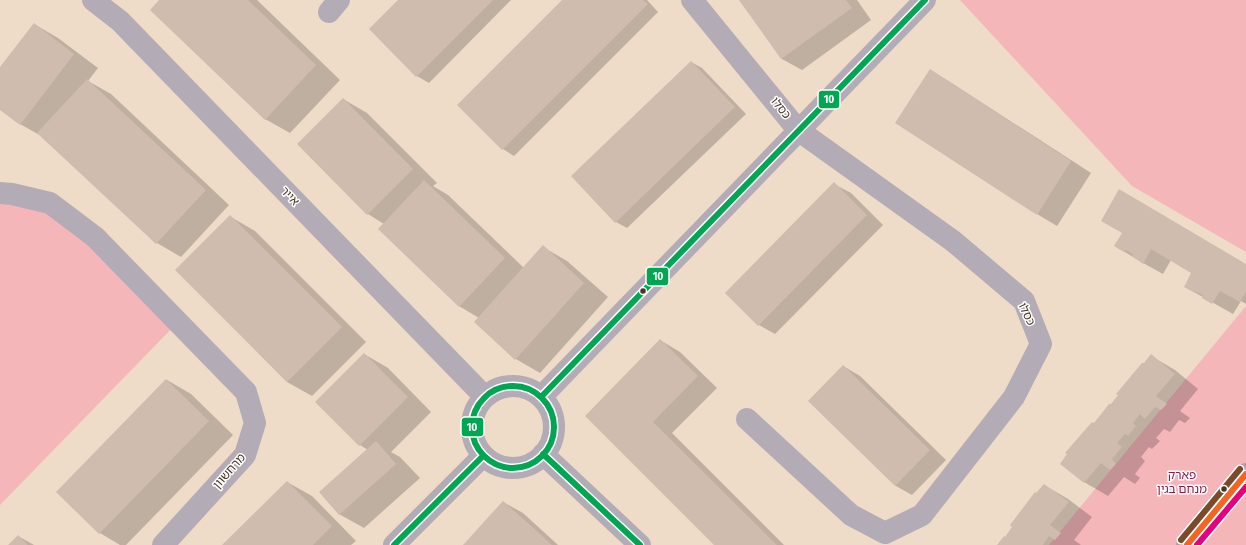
<svg xmlns="http://www.w3.org/2000/svg" width="1246" height="545" viewBox="0 0 1246 545" font-family="'Fira Sans Condensed','Noto Sans Hebrew',sans-serif">
<style>
.green{fill:#f5b6ba}
.shadow{fill:#0003}
.building{fill:#cfbcaf}
.lines{fill:none;stroke-linecap:round;stroke-linejoin:round}
.minor{stroke:#b3abb5;stroke-width:22}
.secondary{stroke:#aaa0ad;stroke-width:22}
.bus-1-casing{stroke:#fff;stroke-width:9}
.bus-2-casing{stroke:#fff;stroke-width:9}
.bus-3-casing{stroke:#fff;stroke-width:9}
.bus-4-casing{stroke:#fff;stroke-width:9}
.bus-1{stroke:#00a651;stroke-width:6}
.bus-2{stroke:#f26522;stroke-width:6}
.bus-3{stroke:#e5007d;stroke-width:6}
.bus-4{stroke:#7a4b2a;stroke-width:6}
.bus-dot{fill:#483625;stroke:#fff;stroke-width:1.5}
.labels{text-anchor:middle;dominant-baseline:central;stroke-width:3;stroke-linejoin:round;paint-order:stroke}
.street-label{font-size:12px;fill:#483625;stroke:#fff}
.park-label{font-size:12px;fill:#901a46;stroke:#fff}
.line-badge{stroke:#fff;stroke-width:1.5}
.badge-label{font-size:11px;text-anchor:middle;font-weight:bold;fill:#fff}
</style>
<rect width="100%" height="100%" fill="#eedbc8"/>
<path class="green" d="M960,0h286v252l-114,-66z
M0,203l62,9 117,109 -179,184z
M1246,306v239h-197z"/>
<path class="shadow" d="M161,0h96l83,80 -50,53 -25,-14z
M400,0h111l-82,83 -12,-7 -46,-47z
M563,0h84l11,12 -144,144 -11,-7z
M740,0h117l14,20 -69,50 -20,-11z
M34,24l24,14 40,30 -10,13 23,13 118,111 -48,52 -24,-14 -114,-106 -23,-13 -20,-16v-39z
M691,62l11,6 44,46 -119,114 -11,-6z
M930,70l20,12 141,91 -34,53 -20,-12z
M343,99l24,14 70,70 -4,3 15,9 76,73 19,-21 24,14 41,36 -68,76 -24,-14 -37,-41 -20,-12 -75,-82 -16,-10 -70,-70z
M834,184l17,9 32,32 -108,109 -16,-9z
M231,217l24,14 111,111 -54,54 -25,-14 -110,-112z
M1123,233l123,32v39l-5,-3 -8,13 -48,-27 8,-14 -22,-13 -8,14 -20,-11 -28,-17z
M660,340l20,12 37,36 -45,45 112,112h-68l-130,-129z
M364,354l24,14 43,44 -40,40 9,5 20,21 -56,50 -25,-14 29,-64 -8,-5 -44,-43z
M1151,356l24,14 23,19 -18,22 10,7 -5,5 -6,-3 -9,12 -6,-3 -8,9 4,3 -8,8 -3,-2 -8,10 4,4 -10,13 5,4 -5,6 -11,-7 -16,19 -24,-14 10,-58 17,-18z
M843,366l17,10 86,84 -34,35 -16,-9 -87,-85z
M167,380l24,14 42,41 -107,110h-6l-20,-12 -42,-41z
M287,482l25,14 44,45 -5,4h-127z
M1044,485l24,14 24,18 -18,23 7,5h-83l7,-7z
M503,502l20,11 35,32h-94z
M18,536l16,9h-25z"/>
<path class="building" d="M159,0h89l68,65 -51,55 -115,-110z
M398,0h95l-77,77 -47,-48z
M562,0h81l5,4 -146,146 -45,-45z
M739,0h107l6,8 -71,51z
M34,23l40,31 -54,71 -20,-15v-43z
M691,61l44,46 -120,116 -44,-47z
M930,69l141,92 -34,54 -142,-92z
M87,79l119,111 -50,54 -119,-111z
M343,98l70,71 -46,46 -70,-71z
M424,180l81,78 -46,49 -81,-78z
M834,182l33,33 -109,111 -33,-33z
M1119,189l127,75v28l-6,10 -20,-11 -8,13 -10,-6 1,-3 -7,-3 -1,1 -11,-6 7,-14 -40,-24 -8,15 -11,-8 1,-2 -7,-4 -2,2 -10,-6 8,-13 -21,-12z
M230,215l112,112 -55,55 -112,-112z
M543,245l41,38 -69,77 -41,-38z
M660,339l38,37 -45,46 124,123h-63l-129,-129z
M364,353l44,44 -49,49 -44,-44z
M1151,354l24,20 -19,22 11,8 -6,6 -6,-3 -10,12 -5,-5 -7,9 3,3 -8,10 -3,-2 -8,9 5,4 -10,12 4,5 -6,6 -9,-7 -17,20 -24,-19 7,-10 -2,-1 27,-31 2,1 15,-19h2l7,-9 -2,-1 26,-31h2z
M843,365l87,85 -35,36 -87,-85z
M166,379l43,42 -110,113 -43,-42z
M376,441l20,23 -57,51 -20,-23z
M287,481l45,45 -19,19h-91z
M1044,484l25,18 -19,23 11,8 -6,7 -6,-4 -6,9h-46l7,-9 1,1 7,-10 -2,-2 25,-33 1,1z
M503,501l36,32 13,12h-89z
M18,535l10,10h-20z"/>
<g class="lines">
<path class="minor" d="M93,0l27,21 365,376
M692,0l106,130 155,111 71,60 17,43 -27,53 -92,118 -37,18 -34,-18 -104,-96
M329,12l10,-12
M0,193l12,1 38,9 45,34 151,155 9,31 -10,32 -82,90
M472 427a41 41 0 1 1 82 0a41 41 0 1 1-82 0Z
M541,397l384,-397
M543,454l97,91
M394,545l89,-89"/>
<path class="secondary" d="M1187,545l59,-71"/>
<g class="bus-1-casing">
<path id="bus-1" d="M472 427a41 41 0 1 1 82 0a41 41 0 1 1-82 0Z
M541,397l384,-397
M543,454l97,91
M394,545l89,-89"/>
</g>
<g class="bus-2-casing">
<path id="bus-2" d="M1187,545l59,-71"/>
</g>
<g class="bus-3-casing">
<path id="bus-3" d="M1197,545l49,-58"/>
</g>
<g class="bus-4-casing">
<path id="bus-4" d="M1181,540l59,-71"/>
</g>
<use href="#bus-1" class="bus-1"/>
<use href="#bus-2" class="bus-2"/>
<use href="#bus-3" class="bus-3"/>
<use href="#bus-4" class="bus-4"/>
</g>
<g class="bus-dot">
<circle cx="643" cy="291" r="3.5"/>
<circle cx="1224" cy="489" r="3.5"/>
</g>
<g class="labels">
<g class="street-label">
<text transform="translate(781 108) rotate(51)">כסלו</text>
<text transform="translate(290 196) rotate(46)">אייר</text>
<text transform="translate(1027 314) rotate(64)">כסלו</text>
<text transform="translate(229 471) rotate(-49)">מרחשוון</text>
</g>
<g class="park-label">
<text x="1182" y="475">פארק<tspan x="1182" dy="14">מנחם בגין</tspan></text>
</g>
</g>
<g class="line-badge">
<rect x="818" y="90" width="22" height="19" rx="4" fill="#00a651"/>
<rect x="646" y="267" width="23" height="19" rx="4" fill="#00a651"/>
<rect x="461" y="417" width="23" height="20" rx="4" fill="#00a651"/>
</g>
<g class="badge-label">
<text x="829" y="103">10</text>
<text x="658" y="280">10</text>
<text x="472" y="431">10</text>
</g>
</svg>
